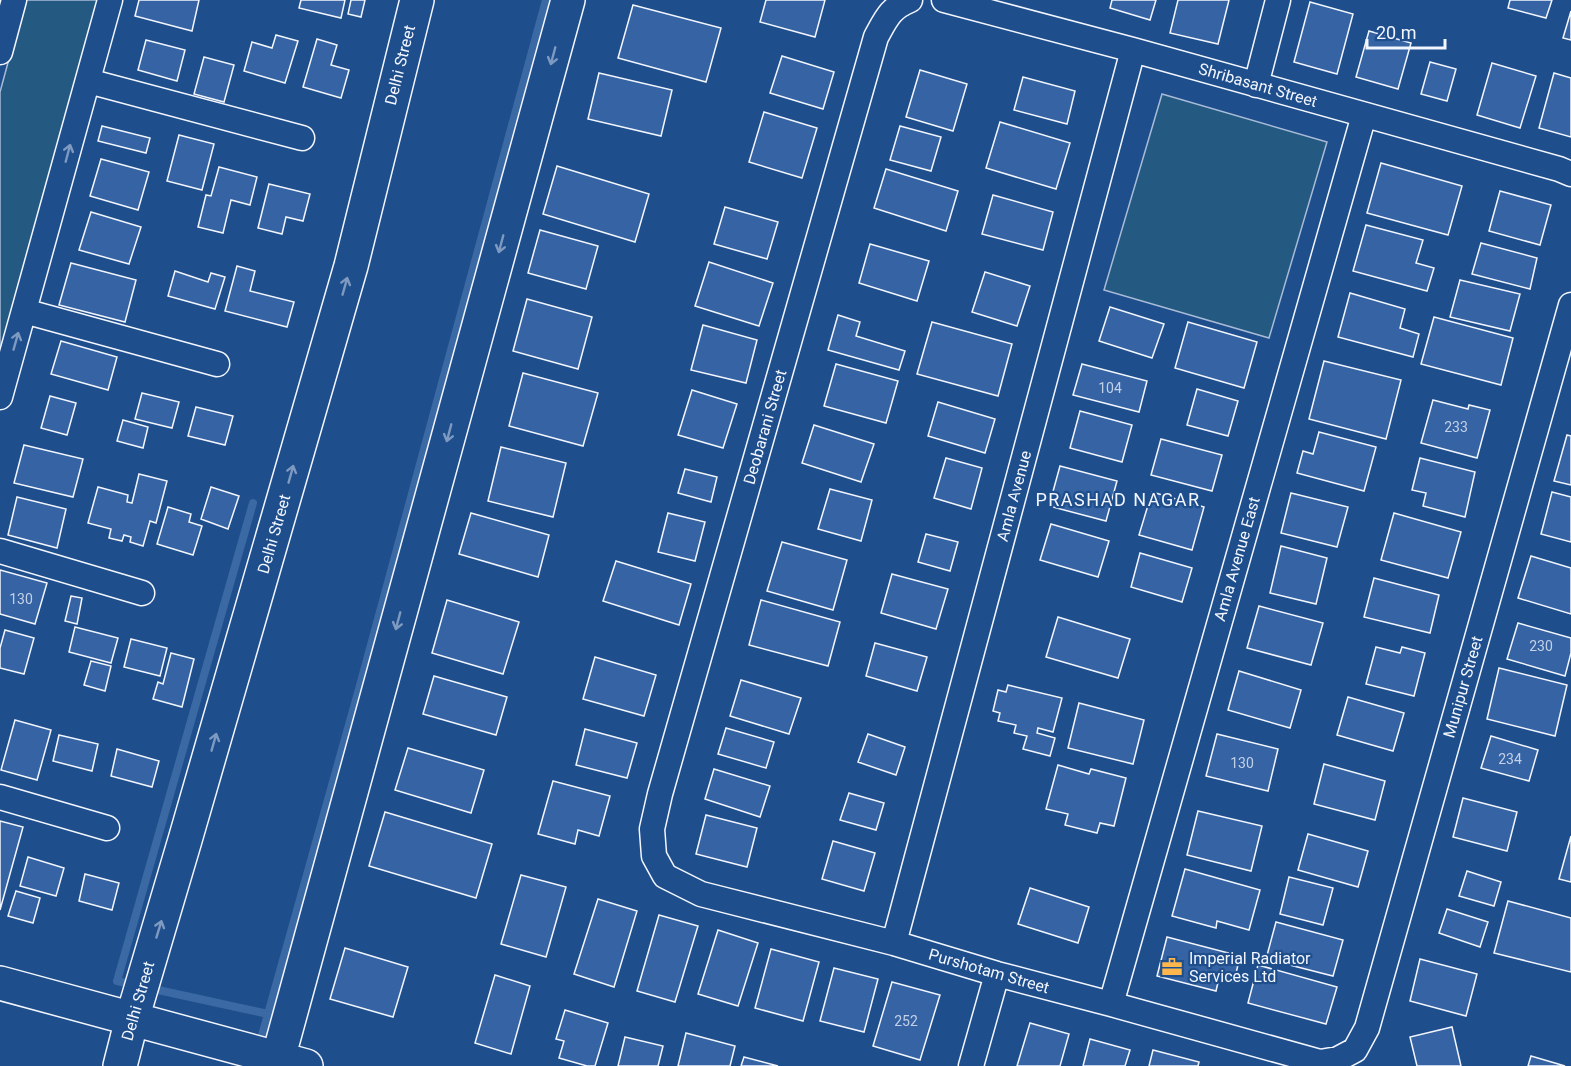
<svg xmlns="http://www.w3.org/2000/svg" width="1571" height="1066" viewBox="0 0 1571 1066" font-family="Roboto,sans-serif">
<style>
.green{fill:#245a82;stroke:#a8bbd7;stroke-width:1.5}
.lines{fill:none;stroke-linecap:round;stroke-linejoin:round}
.stream{stroke:#3b69a3;stroke-width:8}
.building{fill:#3563a3;stroke:#f2f6ff;stroke-width:1.5}
.street-casing{stroke:#f2f6ff;stroke-width:27}
.secondary-casing{stroke:#f2f6ff;stroke-width:36}
.street{stroke:#1f4e8c;stroke-width:24}
.secondary{stroke:#1f4e8c;stroke-width:33}
.oneway{stroke:#7e9ac0}
.labels{text-anchor:middle;dominant-baseline:central;stroke-width:4.5;stroke-linejoin:round;paint-order:stroke}
.number-label{font-size:14px;fill:#c3d1e8}
.street-label{font-size:16px;fill:#f2f6ff;stroke:#1f4e8c}
.poi-label{font-size:16px;fill:#f2f6ff;stroke:#1f4e8c;text-anchor:start}
.neighbourhood-label{font-size:18px;letter-spacing:1.5px;fill:#f2f6ff;stroke:#1f4e8c}
</style>
<rect width="100%" height="100%" fill="#1f4e8c"/>
<path class="green" d="M25,0h75l-100,359v-267z
M1162,94l165,48 -58,196 -165,-48z"/>
<g class="lines">
<path class="stream" d="M135,985l-18,-4 136,-478
M149,988l119,26
M259,1046l100,-357 187,-689"/>
</g>
<path class="building" d="M139,0h60l-7,31 -57,-15z
M301,0h44l-4,18 -42,-10z
M351,0h14l-4,17 -13,-3z
M766,0h59l-10,37 -55,-15z
M1112,0h44l-6,20 -40,-12z
M1178,0h51l-11,44 -48,-11z
M1510,0h42l-6,18 -38,-10z
M1310,2l43,12 -16,60 -43,-12z
M633,5l88,23 -15,54 -88,-24z
M1571,11v29l-8,-2z
M1369,31l42,12 -13,46 -42,-12z
M276,35l22,6 -13,42 -41,-12 8,-29 20,6z
M317,39l20,6 -6,20 18,5 -8,28 -38,-11z
M146,40l39,10 -8,31 -39,-11z
M782,56l52,16 -11,37 -53,-16z
M204,57l30,8 -10,37 -30,-8z
M1430,62l26,7 -9,32 -26,-7z
M1492,63l44,13 -16,52 -43,-13z
M920,70l47,14 -14,47 -47,-14z
M599,73l73,17 -11,46 -73,-17z
M1554,73l17,5v59l-32,-9z
M1023,77l52,14 -8,33 -53,-14z
M764,112l53,16 -15,50 -53,-16z
M1000,122l70,21 -14,46 -70,-21z
M102,126l48,12 -4,15 -48,-12z
M900,126l41,11 -10,34 -41,-11z
M179,135l35,9 -12,46 -35,-9z
M101,159l48,13 -11,38 -48,-14z
M1381,163l81,23 -14,49 -81,-22z
M557,166l92,28 -14,48 -92,-28z
M219,167l38,10 -7,28 -19,-5 -8,33 -25,-6 8,-32 5,1z
M886,169l72,22 -12,40 -72,-23z
M269,184l41,10 -7,27 -17,-4 -4,17 -24,-6z
M1500,191l51,14 -11,40 -51,-14z
M993,195l60,17 -10,38 -61,-16z
M725,207l53,15 -11,37 -53,-15z
M91,212l50,15 -12,37 -50,-14z
M1366,225l57,15 -7,23 18,5 -7,23 -74,-20z
M540,230l58,16 -12,43 -58,-16z
M1481,243l56,15 -7,31 -58,-15z
M870,244l59,17 -12,40 -58,-18z
M709,262l64,21 -14,43 -64,-20z
M71,263l65,17 -11,42 -66,-17z
M237,266l18,5 -5,20 44,11 -7,25 -62,-16z
M175,271l33,11 3,-9 14,4 -10,32 -47,-13z
M985,272l45,14 -13,40 -45,-14z
M1460,280l60,14 -10,37 -60,-14z
M1350,293l55,16 -5,19 19,6 -6,23 -75,-20z
M527,299l65,18 -14,52 -65,-18z
M1110,307l54,17 -12,34 -53,-17z
M838,315l22,7 -4,14 49,15 -6,19 -71,-20z
M1434,317l79,21 -12,47 -80,-21z
M932,322l80,22 -14,52 -81,-22z
M1188,322l69,20 -13,46 -69,-20z
M703,325l54,15 -11,43 -55,-13z
M61,341l56,16 -9,33 -57,-16z
M1324,361l77,19 -15,59 -77,-20z
M836,364l62,17 -12,42 -62,-17z
M1082,364l65,17 -8,31 -66,-17z
M523,373l75,20 -15,53 -74,-20z
M1197,389l41,12 -10,35 -41,-11z
M692,390l45,14 -14,44 -45,-13z
M142,393l37,9 -7,26 -37,-9z
M50,396l26,7 -9,32 -26,-7z
M1433,400l35,9 1,-4 21,5 -13,48 -56,-15z
M938,402l57,17 -10,34 -57,-17z
M196,407l37,9 -8,29 -37,-9z
M1080,411l52,14 -10,37 -52,-14z
M123,420l25,7 -5,21 -26,-7z
M814,425l60,19 -13,38 -59,-19z
M1319,432l57,15 -12,44 -67,-18 6,-22 10,3z
M1567,435l4,1v49l-17,-4z
M1161,439l61,16 -10,36 -61,-16z
M24,445l59,14 -10,38 -59,-14z
M501,447l65,16 -13,54 -65,-16z
M946,458l36,10 -11,41 -37,-11z
M1420,458l55,14 -10,45 -42,-11 3,-13 -14,-3z
M1060,466l57,15 -11,40 -57,-15z
M685,469l32,8 -6,25 -33,-9z
M139,474l28,7 -11,42 -6,-2 -7,25 -13,-4 1,-5 -7,-2 -2,6 -13,-3 2,-9 -23,-6 10,-36 30,8 -1,7 5,1z
M211,487l28,9 -11,33 -27,-10z
M830,489l42,11 -11,41 -43,-12z
M1152,492l52,15 -12,43 -53,-15z
M1552,492l19,5v45l-30,-8z
M1291,493l57,14 -11,40 -56,-14z
M17,497l49,12 -9,39 -49,-13z
M168,507l23,7 -2,8 13,4 -9,29 -36,-11z
M471,513l78,22 -11,42 -79,-23z
M668,513l37,9 -10,39 -37,-9z
M1394,513l67,19 -13,46 -67,-18z
M1051,524l58,17 -11,36 -58,-17z
M926,534l32,8 -8,29 -32,-9z
M782,542l65,18 -14,50 -66,-19z
M1281,546l46,12 -11,46 -46,-11z
M1140,553l52,15 -10,34 -51,-15z
M1531,556l40,12v46l-53,-16z
M616,561l75,23 -12,41 -76,-24z
M0,570l47,13 -12,41 -35,-10z
M892,574l56,15 -12,40 -55,-16z
M1374,578l65,17 -9,38 -66,-16z
M71,596l11,2 -5,26 -12,-3z
M447,600l72,22 -16,52 -71,-21z
M761,600l79,22 -12,44 -79,-21z
M1259,606l64,17 -12,42 -64,-17z
M1058,617l72,22 -12,39 -72,-21z
M1518,623l53,15v15l-6,23 -58,-17z
M75,627l43,11 -7,25 -42,-11z
M5,630l29,8 -10,36 -24,-6v-20z
M131,639l36,9 -7,28 -36,-9z
M875,643l52,14 -10,34 -51,-15z
M1376,647l24,6 2,-6 23,6 -11,43 -48,-12z
M171,653l23,6 -12,48 -29,-8 5,-17 5,2z
M595,657l61,18 -12,41 -61,-17z
M91,661l20,5 -6,25 -21,-6z
M1499,668l68,17 -12,51 -68,-17z
M1239,671l62,19 -11,38 -62,-18z
M434,676l73,21 -11,38 -73,-21z
M741,680l60,18 -12,36 -59,-18z
M1008,685l54,13 -9,34 -15,-4 -1,5 18,5 -5,18 -27,-7 4,-13 -13,-3 2,-8 -18,-4 2,-8 -7,-2 5,-21 8,2z
M1348,697l56,16 -11,38 -56,-16z
M1079,703l65,17 -11,44 -65,-16z
M15,720l36,10 -14,50 -36,-10z
M726,728l48,14 -8,26 -48,-14z
M585,729l52,14 -10,35 -51,-13z
M868,734l37,13 -9,28 -38,-13z
M1217,734l61,15 -10,42 -62,-15z
M59,735l39,9 -6,27 -39,-10z
M1491,736l47,14 -9,31 -48,-13z
M408,748l76,22 -13,43 -76,-23z
M117,749l42,12 -7,26 -41,-11z
M1324,764l61,17 -10,39 -61,-16z
M1058,765l31,9 2,-5 35,9 -12,48 -14,-3 -3,10 -32,-8 3,-11 -22,-5z
M714,769l56,17 -10,31 -55,-18z
M553,781l57,15 -11,40 -21,-6 -3,14 -37,-10z
M849,793l35,10 -8,27 -36,-10z
M1463,798l54,14 -10,39 -54,-14z
M1198,811l64,15 -11,45 -64,-16z
M385,812l107,32 -16,54 -107,-32z
M706,815l51,13 -10,39 -51,-13z
M0,821l23,6 -23,83z
M1308,834l60,17 -10,36 -60,-17z
M1571,836v46l-12,-3z
M833,841l42,12 -11,38 -42,-12z
M28,857l36,11 -8,28 -36,-10z
M1185,869l75,21 -11,40 -32,-9 -1,7 -44,-12z
M1467,871l34,11 -7,24 -35,-10z
M85,874l34,9 -7,27 -33,-9z
M521,875l45,12 -20,70 -45,-13z
M1289,877l44,11 -10,37 -43,-11z
M1030,888l59,19 -11,36 -60,-19z
M16,891l24,7 -7,25 -25,-7z
M598,899l39,12 -23,76 -40,-13z
M1508,901l63,17v54l-77,-19z
M1447,909l41,13 -8,25 -41,-14z
M659,915l39,11 -23,76 -38,-11z
M1276,922l67,18 -10,36 -67,-17z
M718,930l40,13 -20,63 -40,-12z
M1167,937l73,19 -6,26 -15,-4 -3,13 -59,-15z
M345,948l63,19 -15,50 -63,-18z
M771,949l48,13 -16,59 -48,-13z
M1420,959l57,15 -11,42 -56,-15z
M1258,965l79,22 -11,37 -78,-21z
M834,968l44,11 -14,53 -44,-11z
M495,975l35,11 -19,68 -36,-11z
M892,982l48,13 -20,65 -47,-14z
M565,1010l43,13 -13,43h-8l-28,-8 5,-17 -8,-2z
M1030,1023l39,11 -9,32h-43z
M1452,1027l9,39h-44l-7,-29z
M686,1033l49,13 -5,20h-52z
M625,1037l38,9 -5,20h-40z
M1090,1039l40,11 -5,16h-42z
M1153,1050l46,12 -1,4h-49z
M1531,1056l34,10h-37z
M744,1057l34,9h-37z"/>
<g class="lines">
<g class="street-casing">
<path id="street" d="M910,0c-20,8 -24,19 -34,37l-216,757 -8,35 2,27 11,20 36,18 193,49 103,31 114,30 209,58 18,-3 17,-9 12,-22 204,-723
M944,0l189,50 426,119 12,5
M0,52l14,-52
M88,81l214,57
M1256,85l22,-85
M24,311l193,53
M0,397l110,-397
M0,551l142,42
M0,797l107,31
M894,943l239,-893
M1111,1004l253,-889
M971,1066l26,-92"/>
</g>
<g class="secondary-casing">
<path id="secondary" d="M0,983l306,83
M120,1066l12,-47 53,-179 166,-574 66,-266
M276,1066l292,-1066"/>
</g>
<use href="#street" class="street"/>
<use href="#secondary" class="secondary"/>
</g>
<defs><path id="oneway-shaft" d="M-6 0H5M1.5-3L5.5 0L1.5 3" fill="none" stroke-width="1.6" stroke-linecap="round" stroke-linejoin="round" transform="scale(1.5)"/></defs>
<g class="oneway">
<use href="#oneway-shaft" transform="translate(553 56) rotate(105)"/>
<use href="#oneway-shaft" transform="translate(68 153) rotate(-75)"/>
<use href="#oneway-shaft" transform="translate(501 244) rotate(105)"/>
<use href="#oneway-shaft" transform="translate(345 286) rotate(-74)"/>
<use href="#oneway-shaft" transform="translate(16 341) rotate(-74)"/>
<use href="#oneway-shaft" transform="translate(449 433) rotate(105)"/>
<use href="#oneway-shaft" transform="translate(291 474) rotate(-74)"/>
<use href="#oneway-shaft" transform="translate(398 621) rotate(105)"/>
<use href="#oneway-shaft" transform="translate(214 742) rotate(-74)"/>
<use href="#oneway-shaft" transform="translate(159 929) rotate(-73)"/>
</g>
<defs>
<g id="office-bare" transform="scale(1.62)"><path d="M-6-3h4V-5.5h4V-3h4V5H-6ZM-1-4.5V-3h2v-1.5ZM-6 0V1H6V0Z" fill="#ffb74d" stroke="#1f4e8c" stroke-width="2.5" paint-order="stroke"/></g>
</defs>
<g fill-rule="evenodd">
<use href="#office-bare" x="1172" y="967"/>
</g>
<g class="labels">
<g class="number-label">
<text x="1110" y="388">104</text>
<text x="1456" y="427">233</text>
<text x="21" y="599">130</text>
<text x="1541" y="646">230</text>
<text x="1510" y="759">234</text>
<text x="1242" y="763">130</text>
<text x="906" y="1021">252</text>
</g>
<g class="street-label">
<text transform="translate(400 65) rotate(-76)">Delhi Street</text>
<text transform="translate(1258 85) rotate(16)">Shribasant Street</text>
<text transform="translate(765 427) rotate(-74)">Deobarani Street</text>
<text transform="translate(1014 496) rotate(-75)">Amla Avenue</text>
<text transform="translate(274 534) rotate(-74)">Delhi Street</text>
<text transform="translate(1237 559) rotate(-74)">Amla Avenue East</text>
<text transform="translate(1463 687) rotate(-74)">Munipur Street</text>
<text transform="translate(989 971) rotate(16)">Purshotam Street</text>
<text transform="translate(138 1001) rotate(-74)">Delhi Street</text>
</g>
<g class="poi-label">
<text x="1189" y="958">Imperial Radiator<tspan x="1189" dy="18">Services Ltd</tspan></text>
</g>
<g class="neighbourhood-label">
<text x="1118" y="499">PRASHAD NAGAR</text>
</g>
</g>
<path d="M1367 39v9h78v-9" fill="none" stroke="#f2f6ff" stroke-width="3"/>
<text x="1376" y="39" font-size="18" fill="#f2f6ff" stroke="#1f4e8c" stroke-width="4.5" paint-order="stroke">20 m</text>
</svg>
